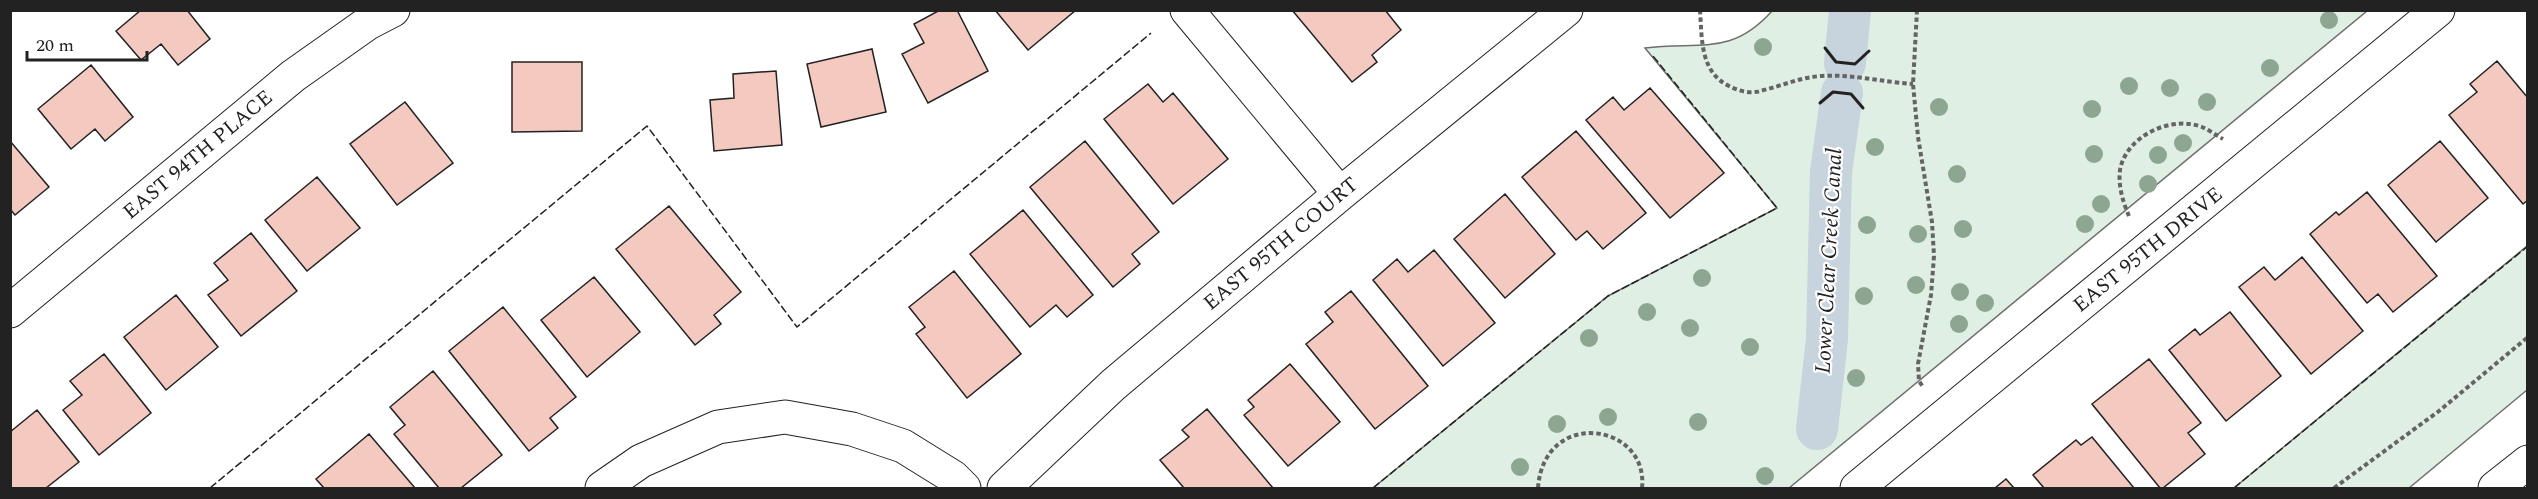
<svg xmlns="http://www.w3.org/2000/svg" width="2538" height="499" viewBox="0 0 2538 499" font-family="Spectral,serif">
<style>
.green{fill:#e0efe3;stroke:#6f6f6f;stroke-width:1.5}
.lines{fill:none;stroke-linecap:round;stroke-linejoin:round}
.canal{stroke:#c7d3dd;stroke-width:42}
.building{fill:#f3c9c0;stroke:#222;stroke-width:1.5}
.street-casing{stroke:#222;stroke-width:35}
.secondary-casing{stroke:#222;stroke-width:35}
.path{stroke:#646464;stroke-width:4;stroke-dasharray:4.5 3;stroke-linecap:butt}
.street{stroke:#fff;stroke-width:33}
.secondary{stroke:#fff;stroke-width:33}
.fence{stroke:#222;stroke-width:1.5;stroke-dasharray:8 3;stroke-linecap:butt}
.wall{stroke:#222;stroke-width:3}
.tree{fill:#8da692}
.labels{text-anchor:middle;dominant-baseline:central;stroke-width:4.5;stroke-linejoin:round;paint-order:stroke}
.street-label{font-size:21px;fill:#222;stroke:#fff}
.water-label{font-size:22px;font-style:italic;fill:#222;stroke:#fff}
</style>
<rect width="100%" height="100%" fill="#fff"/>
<path class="green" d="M1772,11h595l-578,477h-416l235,-192 169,-88 -132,-160c54,-7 86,9 127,-37z
M2527,246v144l-118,98h-175z"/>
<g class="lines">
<path class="canal" d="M1845,63l5,-53
M1817,429l10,-90 4,-167 11,-79"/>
</g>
<path class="building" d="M141,10h46l23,29 -32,26 -17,-21 -20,16 -25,-29z
M940,10h17l31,61 -60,32 -26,-49 22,-11 -10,-19z
M995,10h81l-48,40z
M1292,10h93l16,20 -29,25 5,7 -25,20z
M872,49l14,63 -65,15 -14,-63z
M2497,61l31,37v102l-5,4 -74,-89 28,-23 -7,-8z
M512,62h70v69l-70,1z
M91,65l42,52 -28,24 -10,-12 -24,20 -33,-40z
M776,71l6,74 -68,6 -4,-51 24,-2 -1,-24z
M1148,84l15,18 10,-9 55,66 -55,45 -69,-85z
M1650,88l74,85 -54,45 -84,-98 27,-23 11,13z
M405,102l48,61 -56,42 -47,-61z
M1576,131l70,82 -43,36 -16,-18 -11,9 -54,-63z
M10,141l39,46 -34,28 -5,-6z
M1085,141l74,91 -27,22 8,10 -27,23 -83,-100z
M2440,141l48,57 -52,44 -48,-57z
M317,177l43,51 -53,43 -42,-51z
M2367,192l70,84 -44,36 -15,-18 -11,9 -57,-69 26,-22 3,3z
M1505,194l50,60 -50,44 -51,-59z
M669,206l72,86 -27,23 7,9 -26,21 -79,-96z
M1023,210l70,85 -26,22 -11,-12 -26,22 -60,-73z
M251,233l46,58 -56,45 -33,-41 20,-15 -14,-17z
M1434,250l61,73 -52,43 -70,-86 24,-21 11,13z
M2302,257l61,74 -52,43 -72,-87 25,-20 11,13z
M954,271l67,83 -54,44 -51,-64 9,-7 -16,-20z
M594,277l46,55 -53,45 -46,-57z
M1351,291l77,95 -53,43 -69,-85 27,-22 -8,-10z
M176,295l42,52 -52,43 -42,-53z
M503,307l73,90 -26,21 8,10 -29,23 -80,-100z
M2230,312l51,64 -55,45 -57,-71 26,-21 5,6z
M104,354l47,59 -52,42 -36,-45 19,-15 -12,-14z
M2149,359l52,64 -13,10 17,21 -42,34h-3l-68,-84z
M1290,364l50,58 -52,44 -44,-51 10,-8 -6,-7z
M433,371l69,84 -41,33h-22l-45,-54 11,-9 -15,-18z
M1207,409l66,79h-89l-24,-28 29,-23 -7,-7z
M37,410l42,52 -33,26h-36v-56z
M369,434l46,54h-91l-8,-9z
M2092,437l42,51h-90l-11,-13 43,-35 5,5z
M2006,479l8,9h-19z"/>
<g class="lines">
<g class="street-casing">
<path id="street" d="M1187,10l153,184
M10,311l283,-235 75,-53 25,-13
M602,488l39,-27 77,-34 67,-10 67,12 51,17 50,31 11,11
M1004,488l109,-103 227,-191 226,-184
M1857,488l581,-478"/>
</g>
<g class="secondary-casing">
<path id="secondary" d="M2495,488l33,-26"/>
</g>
<path class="path" d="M1700,10c2,29 0,62 29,76 9,5 22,8 31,5 22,-5 40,-14 62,-15 28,-2 62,6 91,8
M1917,10l-4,74 5,53 14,85 2,34 -3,39 -13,69 1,17 4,6
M2129,216c-6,-14 -11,-30 -9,-46 6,-34 51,-55 82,-43 7,3 14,8 21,12
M1538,488c6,-81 111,-65 104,0
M2334,488l105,-77 89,-74"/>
<use href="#street" class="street"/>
<use href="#secondary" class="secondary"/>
<path class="fence" d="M210,488l437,-362 150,201 354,-294
M1373,488l235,-192 169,-88 -124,-152
M2234,488l294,-242"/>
<path class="wall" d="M1825,48l11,14 19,2 14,-13
M1820,103l13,-11 18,2 12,14"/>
</g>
<g class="tree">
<circle cx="2329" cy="20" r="9"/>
<circle cx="1763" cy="47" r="9"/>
<circle cx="2270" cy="68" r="9"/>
<circle cx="2129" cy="86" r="9"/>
<circle cx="2170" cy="88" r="9"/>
<circle cx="2207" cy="102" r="9"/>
<circle cx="1939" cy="107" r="9"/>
<circle cx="2092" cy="109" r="9"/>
<circle cx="2183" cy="143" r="9"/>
<circle cx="1875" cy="147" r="9"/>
<circle cx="2094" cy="154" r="9"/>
<circle cx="2158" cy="155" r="9"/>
<circle cx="1957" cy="174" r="9"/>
<circle cx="2148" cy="184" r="9"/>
<circle cx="2101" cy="204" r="9"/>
<circle cx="2085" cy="224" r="9"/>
<circle cx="1867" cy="225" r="9"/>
<circle cx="1963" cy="229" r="9"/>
<circle cx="1918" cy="234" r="9"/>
<circle cx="1702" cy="278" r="9"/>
<circle cx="1916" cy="285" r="9"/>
<circle cx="1960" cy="292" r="9"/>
<circle cx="1864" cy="296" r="9"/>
<circle cx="1985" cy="303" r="9"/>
<circle cx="1647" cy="312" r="9"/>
<circle cx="1959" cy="324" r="9"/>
<circle cx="1690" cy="328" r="9"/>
<circle cx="1589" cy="338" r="9"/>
<circle cx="1750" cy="347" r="9"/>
<circle cx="1856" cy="378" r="9"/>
<circle cx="1608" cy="417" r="9"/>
<circle cx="1698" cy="422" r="9"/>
<circle cx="1557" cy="424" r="9"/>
<circle cx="1520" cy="467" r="9"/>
<circle cx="1765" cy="476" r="9"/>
</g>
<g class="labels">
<g class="street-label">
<text transform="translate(198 155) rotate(-40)">EAST 94TH PLACE</text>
<text transform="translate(1281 244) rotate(-40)">EAST 95TH COURT</text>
<text transform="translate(2148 250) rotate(-39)">EAST 95TH DRIVE</text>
</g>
<g class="water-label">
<text transform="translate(1829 261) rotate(-87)">Lower Clear Creek Canal</text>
</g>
</g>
<rect width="2538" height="499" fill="none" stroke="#222222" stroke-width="24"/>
<path d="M27 51v9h120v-9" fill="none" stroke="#222222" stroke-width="3"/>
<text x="36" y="51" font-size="18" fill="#222222" stroke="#ffffff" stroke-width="4.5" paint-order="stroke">20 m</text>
</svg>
